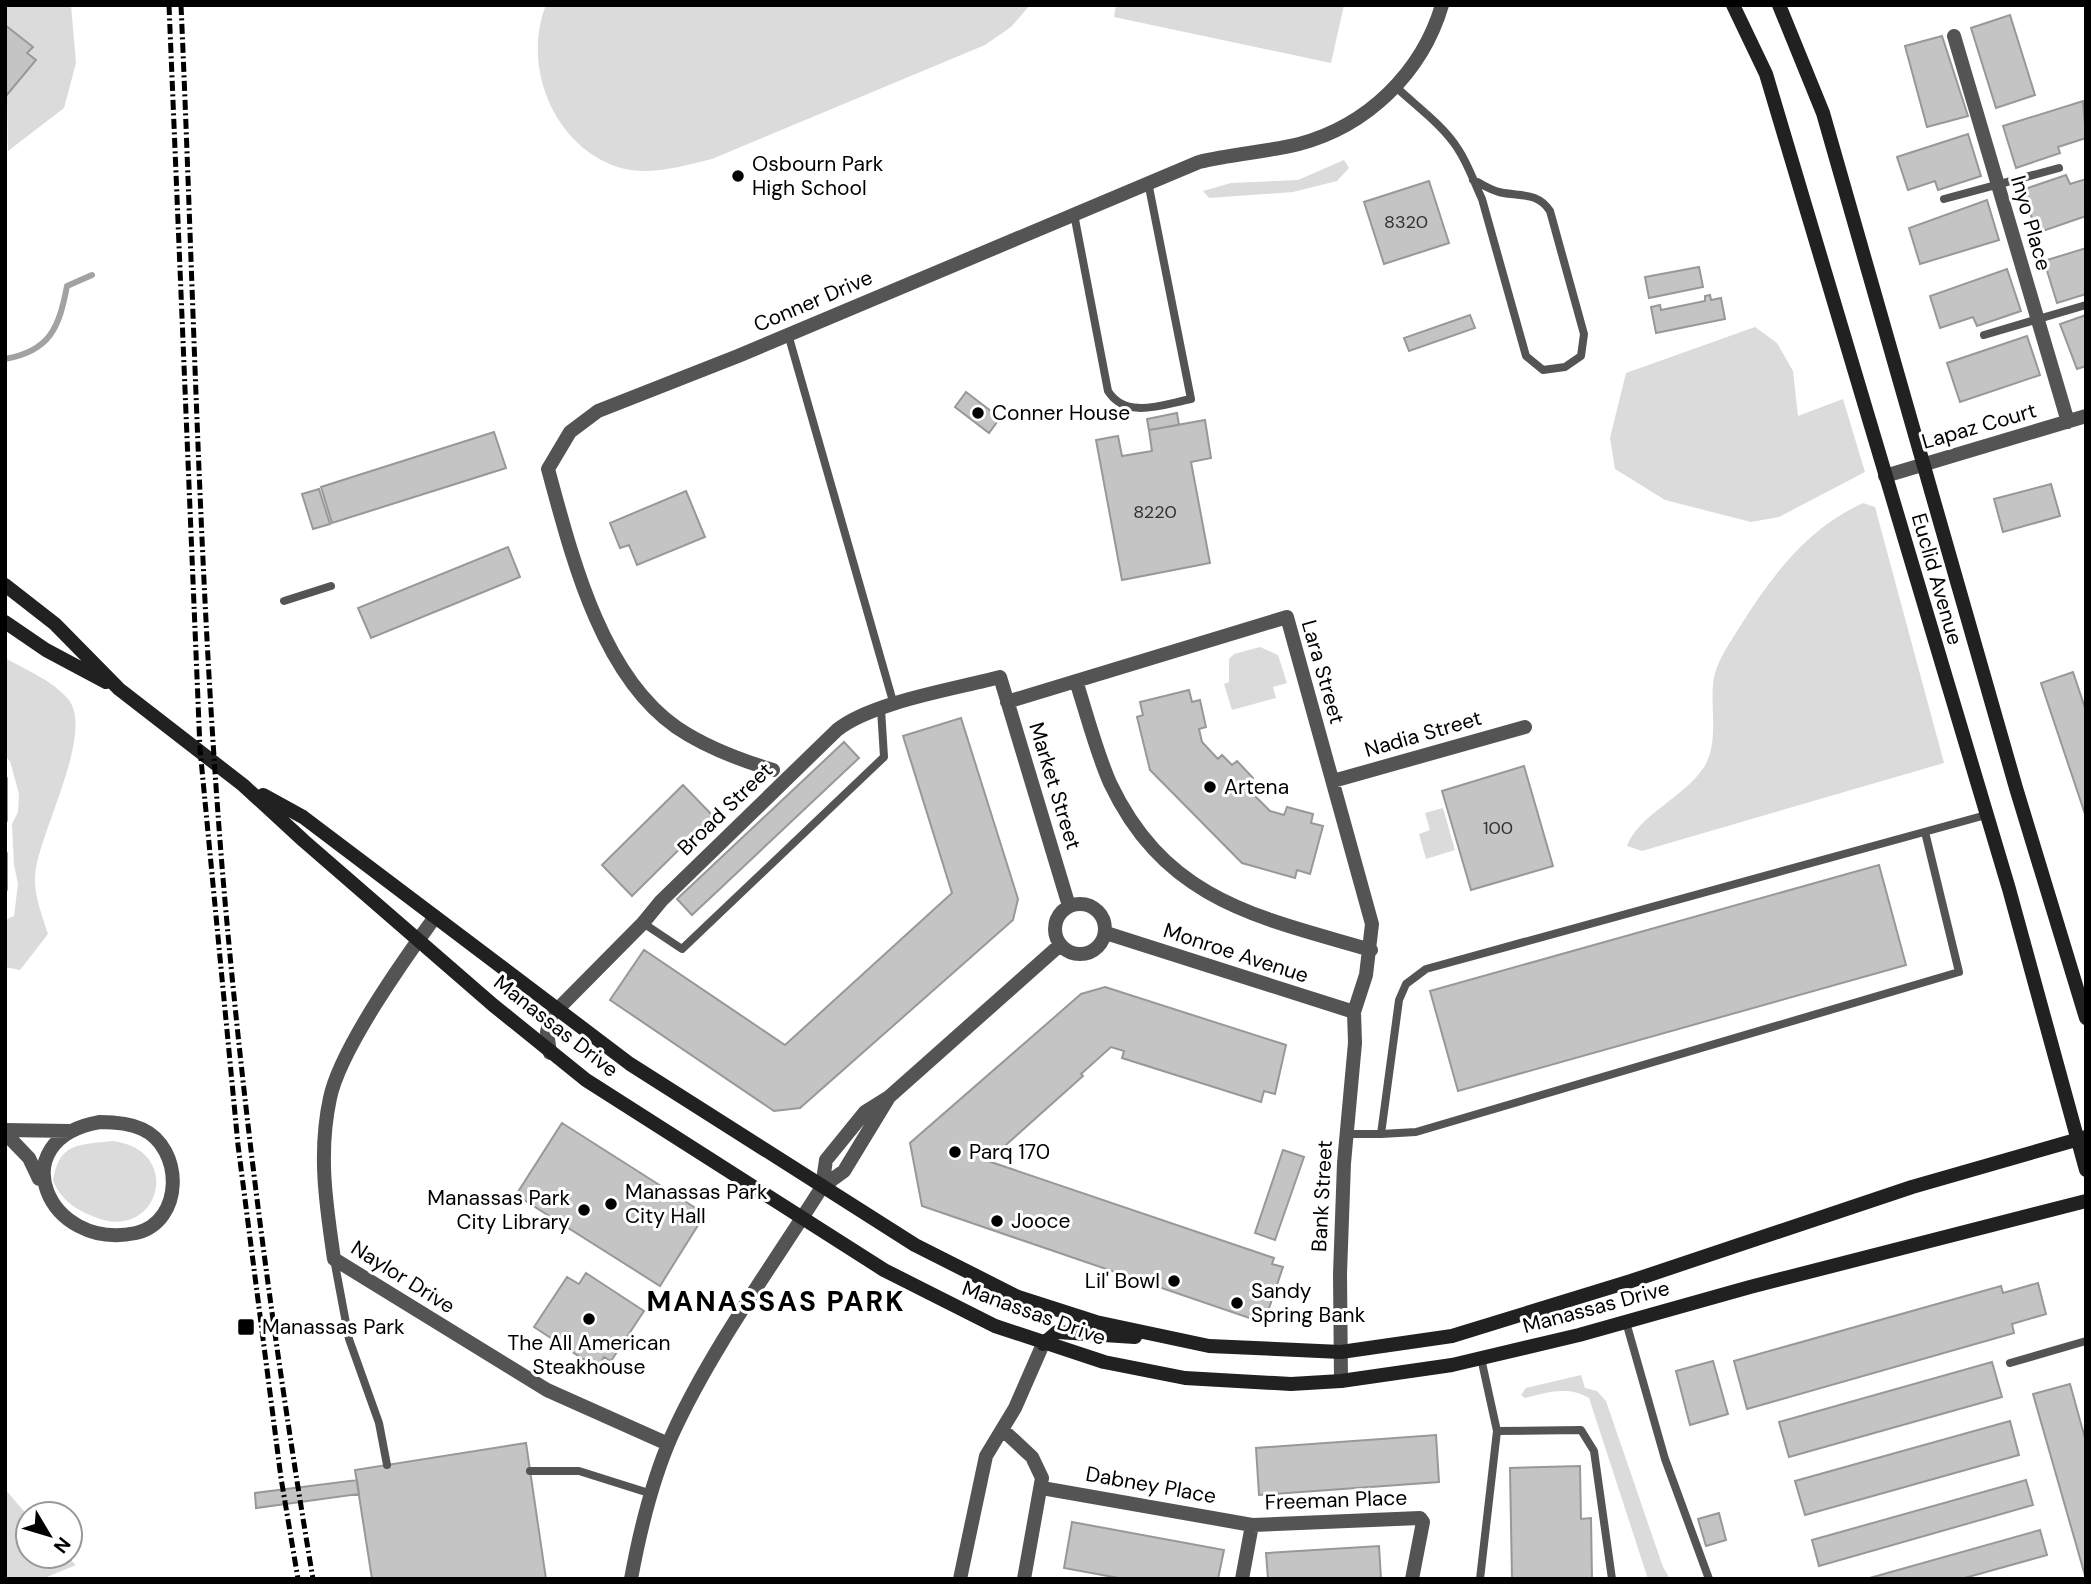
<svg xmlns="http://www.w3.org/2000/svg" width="2091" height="1584" viewBox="0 0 2091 1584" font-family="'DM Sans',sans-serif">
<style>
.green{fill:#dbdbdb}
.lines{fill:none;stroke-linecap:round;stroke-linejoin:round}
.stream{stroke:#a2a2a2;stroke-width:6}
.building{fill:#c4c4c4;stroke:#989898;stroke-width:2}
.lane{stroke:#545454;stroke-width:8}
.street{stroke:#545454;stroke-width:14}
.secondary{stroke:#212121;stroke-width:14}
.rail{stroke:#000;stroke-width:5;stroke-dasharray:10 3.5 2 3.5;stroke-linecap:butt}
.poi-dot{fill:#000;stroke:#fff;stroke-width:2.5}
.labels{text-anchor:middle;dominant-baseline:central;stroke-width:6;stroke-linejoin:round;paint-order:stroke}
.number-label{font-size:18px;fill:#313131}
.poi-label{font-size:21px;fill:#000;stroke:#fff;text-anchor:start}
.street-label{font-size:21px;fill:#000;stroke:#fff}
.district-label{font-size:28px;font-weight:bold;letter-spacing:2px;fill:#000;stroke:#fff}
</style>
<rect width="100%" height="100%" fill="#fff"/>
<path class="green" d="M5,5h66l5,58 -12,45 -56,43z
M546,5h484l-19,22 -26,18 -273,114c-29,7 -62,17 -91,9 -66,-19 -100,-101 -75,-163z
M1116,5h228l-13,58 -217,-46z
M1344,160l5,8 -12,13 -44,11 -84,6 -6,-7 28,-8 67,-3z
M1755,327l22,16 16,28 5,45 45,-17 22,73 -86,45 -28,5 -86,-22 -50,-31 -5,-31 16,-65z
M1863,503l12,4 69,256 -302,88 -15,-5c11,-31 58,-49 77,-79 16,-25 5,-62 10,-90 4,-18 17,-36 27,-52 32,-51 67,-97 122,-122z
M1260,647l18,8 9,28 -14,4 3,11 -44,12 -8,-26 5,-2v-23l5,-5z
M5,658c21,12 47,22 63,41 28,33 -31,137 -33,177 -1,20 7,39 13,58l-28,36 -15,-3v-47l9,-4 4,-32 -4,-19 -2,-41 6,-12 1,-18 -9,-33 -5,-5z
M1443,808l12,42 -29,9 -7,-25 11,-4 -5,-17z
M112,1141c74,8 47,105 -20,75 -19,-8 -31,-17 -39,-35 6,-39 26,-36 59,-40z
M1581,1375l4,13 12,3 9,10 57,166 7,12h-22l-59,-181c-21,-12 -41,-6 -64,0l-4,-3 5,-7z
M5,1489l23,27v40h39l9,9 -34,14h-37z"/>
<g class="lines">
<path class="stream" d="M5,359c45,-8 54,-31 62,-73l25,-11
M5,779v41
M5,854v35"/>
</g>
<path class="building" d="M2010,15l25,80 -39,13 -25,-80z
M5,25l28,22 -6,6 9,7 -30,36z
M1942,36l26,80 -41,11 -22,-81z
M2083,101l3,37 -28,9 2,6 -44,15 -13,-42z
M1968,134l13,42 -43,14 -3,-9 -27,9 -11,-33z
M2066,175l4,9 16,-5v37l-49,17 -15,-43z
M1429,181l20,62 -65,21 -20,-62z
M1987,200l12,40 -79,24 -11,-36z
M2086,248v46l-29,9 -13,-42z
M1699,267l4,20 -54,11 -4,-21z
M2007,269l14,42 -44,15 -4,-9 -33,11 -10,-32z
M1710,295l1,5 10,-2 4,21 -69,14 -5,-26 9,-2 1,5 44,-9v-5z
M1470,315l5,13 -66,23 -5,-13z
M2086,315v51l-9,3 -17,-45z
M2027,336l13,39 -80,27 -13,-39z
M966,392l34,26 -11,15 -34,-26z
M1177,413l2,12 -30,5 -2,-11z
M1205,420l6,38 -20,4 19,101 -88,17 -26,-140 22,-4 4,20 30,-5 -3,-21z
M494,432l12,36 -174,55 -11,-36z
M2051,484l9,32 -57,16 -9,-33z
M319,489l11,35 -17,5 -11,-35z
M686,491l19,46 -68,28 -8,-20 -9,3 -10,-25z
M508,547l12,30 -149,61 -13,-30z
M2073,672l13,39v106l-45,-134z
M1189,690l3,12 8,-2 6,27 -7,2 3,13 16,17 4,-4 10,10 5,-4 16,17 -4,4 10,10 -4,4 15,15 14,4 3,-8 26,7 -2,9 12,3 -13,48 -13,-4 -2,8 -53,-15 -92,-93 -13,-53 6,-2 -3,-13z
M961,718l57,181 -5,21 -213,188 -26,3 -164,-111 34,-50 141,95 167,-152 -49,-157z
M844,742l15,16 -167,157 -15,-16z
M1524,766l29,100 -82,24 -29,-99z
M683,785l30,31 -81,80 -30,-31z
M1879,865l27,100 -448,126 -28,-100z
M1105,987l181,58 -11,49 -11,-3 -3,11 -139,-44 2,-7 -13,-4 -30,27 2,2 -95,85 286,97 -2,6 11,3 -19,56 -342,-117 -12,-63 171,-149z
M562,1123l143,91 -45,72 -144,-91z
M1283,1150l21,7 -29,83 -20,-7z
M586,1273l58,38 -33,50 -7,-4 -7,11 -63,-41 33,-50 12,7z
M2038,1283l8,31 -34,10 2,9 -267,76 -13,-48 267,-75 2,7z
M1713,1361l15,53 -38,11 -14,-54z
M1992,1362l10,35 -213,60 -10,-35z
M2070,1384l16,58v137l-53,-185z
M2010,1421l9,34 -214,60 -10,-34z
M1436,1435l3,47 -180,13 -3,-47z
M526,1443l20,136h-174l-17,-109z
M1580,1466l1,53 10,-1 1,61h-80l-2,-111z
M357,1480l2,14 -103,14 -1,-15z
M2026,1480l7,25 -214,61 -7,-26z
M1719,1513l7,27 -20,6 -8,-27z
M1072,1522l152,28 -6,29h-94l-60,-11z
M2040,1530l7,25 -86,24h-95z
M1379,1546l2,33h-113l-2,-26z"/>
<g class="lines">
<path class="lane" d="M1396,87c20,19 47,38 62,62 10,15 16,33 24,50l44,157 17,14 22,-3 16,-11 3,-22 -34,-123c-13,-20 -31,-14 -51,-19 -9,-2 -17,-8 -26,-12
M1944,199l115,-31
M1074,214l34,177c18,29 56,13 83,8l-43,-217
M788,334l106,371
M1984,335l102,-30
M284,601l47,-15
M643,923l39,26 202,-192 -3,-48
M1346,1134h35l18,-134 7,-16 20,-15 560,-154
M1381,1134l35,-2 543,-160 -34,-140
M334,1259l15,80 30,84 8,42
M1626,1322l39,137 44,120
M2010,1363l76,-22
M1497,1431l84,-1 13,21 18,128
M530,1471h49l73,23
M1480,1579l17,-148 -16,-73"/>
<path class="street" d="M1954,36l114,386
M1885,476l201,-60
M1076,681c11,34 20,70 34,102 56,118 148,134 261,167
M1007,702l280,-85 85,307 -6,51 -12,37 1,31 -11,120 -4,111 1,107
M773,770c-33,-10 -68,-23 -97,-43 -76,-53 -105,-174 -128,-258l22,-37 28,-21 140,-55 461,-194c33,-8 67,-10 100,-18 68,-18 123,-71 143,-139
M1333,781l192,-54
M1055 929a25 25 0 1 1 50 0a25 25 0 1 1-50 0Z
M435,917c-30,41 -95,133 -105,181 -12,55 -4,106 4,161l213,131 121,54
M1106,933l248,79
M550,1053l-3,-21 4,-16 92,-93 18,-22 176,-171c35,-28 118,-41 163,-53l69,229
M100,1122c14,0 29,1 42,7 42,19 42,93 -6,104 -89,19 -136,-94 -36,-111z
M5,1130l65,1
M5,1133l24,25 10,21
M822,1187l22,-16 45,-74
M1003,1430l29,27 10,21 -18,101
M1042,1488l210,37 168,-7 3,4 -11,57
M631,1579c9,-49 21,-99 41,-144 38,-84 100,-169 150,-248l4,-27 39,-48 24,-15 171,-152
M960,1579l26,-123 29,-48 28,-64
M1242,1579l10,-54"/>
<path class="secondary" d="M1733,5l33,69 243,815 77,281
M1779,5l44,108 193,675 70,230
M5,585l50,39 64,65 124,96 61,56 189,164 93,75 298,190 111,56 109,36 81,16 106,6 50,-3 111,-16 127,-30 171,-48 336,-86
M5,622l41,28 60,32
M263,795l40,22 327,247 285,181 103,52 78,25 113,24 132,6 111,-16 179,-55 281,-94 174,-50
M1043,1344l14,-12 78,5"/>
<path class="rail" d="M169,5l31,744 38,396 43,333 17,101
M181,5c13,291 18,583 42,873 20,234 51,469 90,701"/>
</g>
<g class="poi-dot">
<circle cx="738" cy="176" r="7"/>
<circle cx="978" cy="413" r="7"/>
<circle cx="1210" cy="787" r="7"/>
<circle cx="955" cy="1152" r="7"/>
<circle cx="611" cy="1204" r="7"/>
<circle cx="584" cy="1210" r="7"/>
<circle cx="997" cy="1221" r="7"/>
<circle cx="1174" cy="1281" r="7"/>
<circle cx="1237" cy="1303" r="7"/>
<circle cx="589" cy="1319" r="7"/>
<rect x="237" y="1318" width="18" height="18" rx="3.5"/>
</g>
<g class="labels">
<g class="number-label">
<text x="1406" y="222">8320</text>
<text x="1155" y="512">8220</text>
<text x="1498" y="828">100</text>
</g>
<g class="poi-label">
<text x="752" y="164">Osbourn Park<tspan x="752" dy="24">High School</tspan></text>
<text x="992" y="413">Conner House</text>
<text x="1224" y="787">Artena</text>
<text x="969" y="1152">Parq 170</text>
<text x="625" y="1192">Manassas Park<tspan x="625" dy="24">City Hall</tspan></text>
<text x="570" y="1198" text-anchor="end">Manassas Park<tspan x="570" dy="24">City Library</tspan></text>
<text x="1011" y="1221">Jooce</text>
<text x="1160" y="1281" text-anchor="end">Lil' Bowl</text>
<text x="1251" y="1291">Sandy<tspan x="1251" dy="24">Spring Bank</tspan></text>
<text x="262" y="1327">Manassas Park</text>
<text x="589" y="1343" text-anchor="middle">The All American<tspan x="589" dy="24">Steakhouse</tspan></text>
</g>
<g class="street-label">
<text transform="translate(2031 223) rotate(74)">Inyo Place</text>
<text transform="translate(813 301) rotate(-23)">Conner Drive</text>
<text transform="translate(1979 426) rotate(-16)">Lapaz Court</text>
<text transform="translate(1937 579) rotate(74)">Euclid Avenue</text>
<text transform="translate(1323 672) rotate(74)">Lara Street</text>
<text transform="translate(1423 734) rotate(-16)">Nadia Street</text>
<text transform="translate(1055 786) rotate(73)">Market Street</text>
<text transform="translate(725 809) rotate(-44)">Broad Street</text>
<text transform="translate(1236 953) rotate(18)">Monroe Avenue</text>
<text transform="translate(556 1026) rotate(38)">Manassas Drive</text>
<text transform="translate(1322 1196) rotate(-87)">Bank Street</text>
<text transform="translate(403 1277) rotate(32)">Naylor Drive</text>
<text transform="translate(1596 1307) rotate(-15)">Manassas Drive</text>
<text transform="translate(1034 1313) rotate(20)">Manassas Drive</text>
<text transform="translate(1151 1485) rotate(10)">Dabney Place</text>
<text transform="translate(1336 1500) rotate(-2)">Freeman Place</text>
</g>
<g class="district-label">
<text x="776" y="1301">MANASSAS PARK</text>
</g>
</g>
<rect width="2091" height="1584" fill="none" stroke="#000000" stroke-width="14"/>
<g transform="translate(49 1535) rotate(128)"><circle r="33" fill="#ffffff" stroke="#999999" stroke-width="2"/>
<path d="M0-5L12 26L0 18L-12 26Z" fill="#000000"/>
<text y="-10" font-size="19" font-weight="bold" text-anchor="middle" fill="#000000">N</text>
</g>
</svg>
